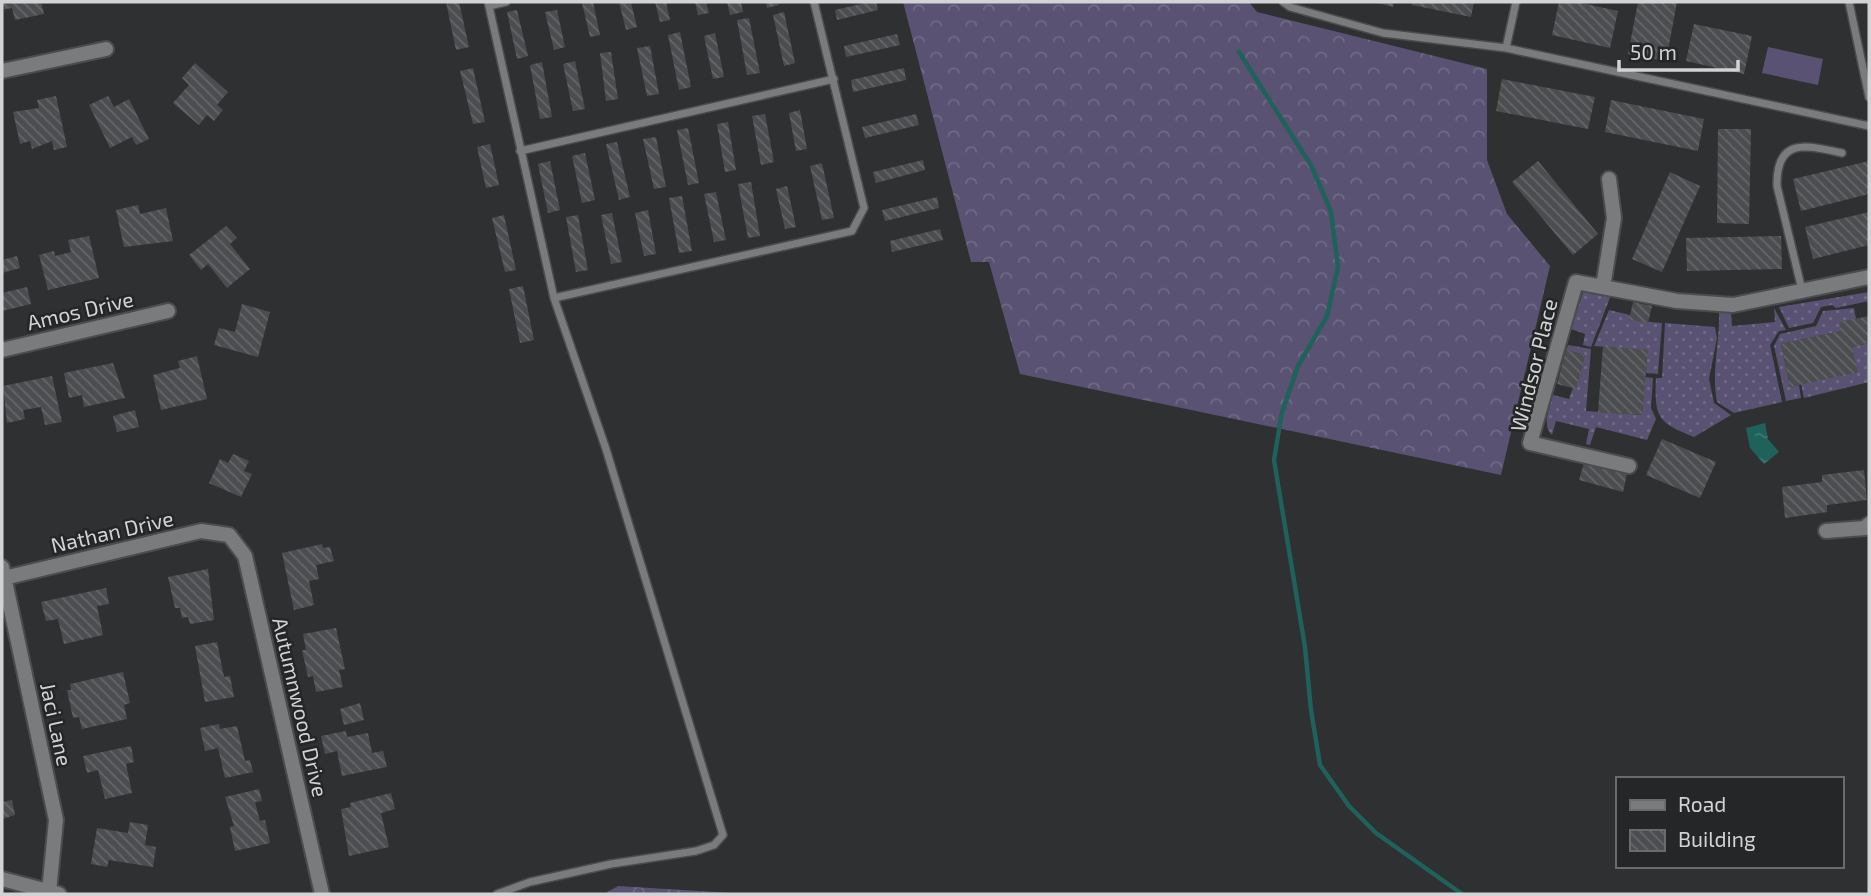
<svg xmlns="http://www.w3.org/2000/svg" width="1871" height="896" viewBox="0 0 1871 896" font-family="'Exo 2',sans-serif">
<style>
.grass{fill:url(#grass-dots)}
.forest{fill:url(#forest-crowns)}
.garden{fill:#595272}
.water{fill:url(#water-ripples)}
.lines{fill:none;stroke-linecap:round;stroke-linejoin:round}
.stream{stroke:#1f625c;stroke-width:4.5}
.building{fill:url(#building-back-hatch)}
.service-casing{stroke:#4b4c4e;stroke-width:10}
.minor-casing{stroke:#4b4c4e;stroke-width:18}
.service{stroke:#797b7d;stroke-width:7}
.minor{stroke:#797b7d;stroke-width:14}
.labels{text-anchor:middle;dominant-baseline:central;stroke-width:5;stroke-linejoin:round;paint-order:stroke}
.street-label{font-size:21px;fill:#d2d3d4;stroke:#242628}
</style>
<defs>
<pattern id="grass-dots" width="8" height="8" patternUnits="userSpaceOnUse" patternTransform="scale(1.75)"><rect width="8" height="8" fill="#595272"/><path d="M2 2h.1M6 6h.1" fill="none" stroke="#706a85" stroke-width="1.8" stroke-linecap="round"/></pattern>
<pattern id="forest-crowns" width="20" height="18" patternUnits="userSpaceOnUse" patternTransform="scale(1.75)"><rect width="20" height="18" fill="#595272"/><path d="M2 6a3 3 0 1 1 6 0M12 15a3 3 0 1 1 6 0" fill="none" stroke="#706a85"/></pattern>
<pattern id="water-ripples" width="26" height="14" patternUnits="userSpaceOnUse" patternTransform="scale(1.75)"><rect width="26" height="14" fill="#1f625c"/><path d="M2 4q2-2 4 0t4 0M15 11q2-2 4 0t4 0" fill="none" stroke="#3f7872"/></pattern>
<pattern id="building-back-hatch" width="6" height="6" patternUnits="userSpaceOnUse" patternTransform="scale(1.75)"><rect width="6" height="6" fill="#4c4d50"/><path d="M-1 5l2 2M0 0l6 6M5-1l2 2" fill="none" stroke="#656668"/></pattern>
</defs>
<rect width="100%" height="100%" fill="#2e3032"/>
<path class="grass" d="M1584,289l27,6 -20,52 -8,-2 2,-11 -14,-5z
M1869,292v9l-33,7 -4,-3 -11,2 -8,16 -24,5 -10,-21z
M1774,308l12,22 -7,1 -9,14 12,57 -48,11 -17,-11c-6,-31 3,-59 2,-90h12l1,14 43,-4z
M1854,308l2,11 -15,12 -60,13 9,43 9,-2 2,13 -15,3 -12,-55 6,-12 36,-8 7,-15z
M1609,310l21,5v5l32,3 -4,51 -12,-1 1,-23 -53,-4z
M1665,323l50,4 2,11 -8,41 5,24 17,12 -37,22c-36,-15 -40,-19 -38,-59h6z
M1869,343v39l-65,16 -3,-14 56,-12 -5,-25z
M1568,345l23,4 -5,62 56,4 3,-38 8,1 -2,30 5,11 -9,21 -51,-13 -6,18 -4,-1 3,-15 -33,-8 -4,14c-11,-10 -2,-27 1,-40l16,4 4,-11h3l9,-33 -19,-5z"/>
<path class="forest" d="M903,2h346l8,10 230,57v91l20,54 43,52 -49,209 -481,-101 -31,-112h-18z
M618,886l114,7 1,1h-129z"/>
<path class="garden" d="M1768,47l55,12 -5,26 -56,-12z"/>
<path class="water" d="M1765,423l3,16 11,13 -15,12 -14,-16 -4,-20z"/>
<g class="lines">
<path class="stream" d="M1239,52l73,115 19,45 7,55 -11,49 -29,50 -16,46 -8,48 31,187 6,63 9,55 29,41 27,27 86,61"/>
</g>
<path class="building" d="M2,2h39l3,12 -29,6 -3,-12 -10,2z
M446,2h13l10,45 -13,3z
M593,2l7,33 -10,2 -8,-34z
M619,2h12l6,25 -11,3z
M655,2h11l4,18 -10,2z
M695,2h11l3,11 -11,2z
M727,2h14l2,10 -13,3z
M766,2h12l1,3 -12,3z
M869,2h7l2,8 -41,10 -2,-10z
M1374,2h20l-1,5z
M1413,2h61l-3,15 -59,-12z
M1559,2h18l41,9 -8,37 -58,-13z
M1638,2h39l-11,59 -38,-7z
M517,10l11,46 -11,3 -10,-47z
M557,10l8,37 -11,3 -9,-38z
M784,12l11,51 -11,3 -11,-51z
M749,18l11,55 -13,2 -10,-55z
M1694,24l58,12 -8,38 -58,-13z
M680,32l11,55 -12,3 -11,-55z
M715,33l9,44 -11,2 -9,-43z
M897,34l3,11 -54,12 -2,-11z
M650,46l9,48 -12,2 -10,-48z
M611,52l7,47 -12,2 -6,-48z
M575,61l10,48 -12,2 -10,-47z
M542,62l10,55 -12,2 -10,-54z
M195,63l33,29 -11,13 6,5 -9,11 -7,-6 -8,10 -26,-22 16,-18 -7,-7z
M473,68l12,54 -12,2 -13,-53z
M904,68l2,12 -53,12 -2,-12z
M1502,79l93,18 -7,32 -92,-18z
M56,96l11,51 -13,3 -2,-9 -20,8 -2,-8 -10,3 -7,-32 26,-4 -2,-8z
M108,96l6,11 15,-8 20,40 -13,6 -4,-8 -22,11 -21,-43z
M1611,100l93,19 -6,32 -93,-19z
M800,110l7,39 -11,2 -7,-38z
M765,114l9,48 -13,3 -9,-49z
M916,114l3,11 -54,13 -3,-11z
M728,122l8,48 -11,2 -8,-48z
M688,128l11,55 -11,2 -11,-55z
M1718,129h33l-2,95 -32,-1z
M656,137l10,50 -12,2 -11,-50z
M617,142l13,55 -11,3 -13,-56z
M490,144l9,41 -13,3 -9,-41z
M585,153l10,47 -13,3 -10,-47z
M923,160l2,10 -49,13 -3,-11z
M550,161l10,49 -12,3 -10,-49z
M1538,161l60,73 -25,21 -61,-73z
M1869,161v33l-68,17 -8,-32z
M822,163l12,55 -12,2 -12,-54z
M1670,172l30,14 -38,86 -30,-13z
M751,182l9,54 -12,2 -10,-54z
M787,186l9,41 -11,2 -9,-40z
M716,192l10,48 -12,2 -10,-48z
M682,196l10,55 -13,2 -10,-55z
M937,197l2,11 -54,13 -3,-11z
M138,205l2,9 26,-6 7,33 -49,6 -8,-37z
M648,210l8,44 -12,2 -9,-43z
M1869,212v33l-56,14 -8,-32z
M612,213l10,49 -11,2 -10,-49z
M504,215l12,55 -11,2 -13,-54z
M578,215l10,55 -12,2 -10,-55z
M226,226l11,12 -7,6 20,25 -23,19 -19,-24 -7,6 -12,-15z
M940,229l3,11 -51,12 -2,-11z
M89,236l10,42 -51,12 -9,-35 15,-4 1,5 16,-4 -3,-12z
M1781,236l1,33 -95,2 -1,-33z
M17,256l3,12 -18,5v-13z
M523,286l11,54 -14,3 -11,-54z
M27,287l4,17 -29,7v-18z
M1633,302l19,4 -4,17 -19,-3z
M242,304l28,8 -12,45 -44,-12 5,-17 16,4z
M1869,316v27l-17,4 6,25 -68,15 -9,-43 60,-13 -2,-9z
M1603,346l45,4 -6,65 -44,-3z
M1566,350l19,5 -9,34 -19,-5z
M197,356l10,43 -46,11 -8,-35 27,-7 -2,-7z
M113,363l12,35 -41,9 -2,-12 -13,3 -5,-25z
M52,376l10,46 -17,3 -4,-18 -18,3 2,9 -18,4 -4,-37z
M135,410l4,17 -22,5 -4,-16z
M1662,439l54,23 -16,36 -54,-23z
M233,454l16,7 -5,10 8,3 -11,23 -32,-14 11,-24 8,4z
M1584,463l43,11 -4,18 -44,-12z
M1864,470l3,30 -40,5v7l-42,6 -3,-31 40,-5v-7z
M322,544l1,4 7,-1 4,14 -18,4 3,14 -10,2 5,24 -20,5 -12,-57z
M208,569l6,51 -24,4 -2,-7 -6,1 -2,-10h-5l-7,-31z
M106,588l3,16 -12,2 6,29 -39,9 -6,-25 -12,2 -5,-19z
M336,628l9,41 -6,1 4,17 -27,5 -3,-16 -5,1 -6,-27h4l-3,-16z
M217,642l7,35 6,-1 4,21 -29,5 -10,-56z
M123,672l7,31 -6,2 3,14 -45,10 -3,-12 -6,1 -6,-28h4l-1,-6z
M360,703l4,17 -20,5 -4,-16z
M219,724l1,5 17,-3 8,35 5,-1 3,12 -28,6 -7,-30 -13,3 -5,-23z
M346,731l1,6 21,-4 4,20 11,-2 4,16 -45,9 -5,-25 -12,3 -4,-18z
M131,746l3,16 -8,2 6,29 -27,6 -7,-29 -11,3 -4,-17z
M259,789l3,12 -7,1 5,19 5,-1 5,23 -35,8 -5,-24 4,-1 -9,-29z
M391,793l4,16 -14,4 8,34 -40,9 -8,-47 10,-2 -1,-4z
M12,800l3,15 -13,4v-17z
M130,822l18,3 -3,20 11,2 -3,20 -44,-7 -2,7 -16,-3 6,-36 31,5z"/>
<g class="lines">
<g class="service-casing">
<path id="service" d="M488,2l66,296 52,151 117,386 -9,10 -18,6 -85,13 -81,18 -33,12
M1283,2l7,5 93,26 123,15 363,78
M1849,2l20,95
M489,6l17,-4
M1506,48l10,-46
M520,151l314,-72
M1802,290l-25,-104c-1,-49 29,-41 65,-33
M554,298l298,-67 12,-23 -50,-206"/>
</g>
<g class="minor-casing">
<path id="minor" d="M2,71l104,-22
M1603,287l11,-69 -5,-39
M2,350l166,-39
M1629,466l-99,-23 46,-161 101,19 56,4 136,-28
M1826,531l39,-3 4,-4
M2,567l54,253 -7,72
M4,578l197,-47 28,4 16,21 77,338
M2,879l57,15"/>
</g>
<use href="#service" class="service"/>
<use href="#minor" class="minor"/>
</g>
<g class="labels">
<g class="street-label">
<text transform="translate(80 310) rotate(-13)">Amos Drive</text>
<text transform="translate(1533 365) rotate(-76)">Windsor Place</text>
<text transform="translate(112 531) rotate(-13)">Nathan Drive</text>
<text transform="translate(301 707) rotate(77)">Autumnwood Drive</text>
<text transform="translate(57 724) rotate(78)">Jaci Lane</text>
</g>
</g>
<rect width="1871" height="896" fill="none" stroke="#d2d3d4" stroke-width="7"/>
<rect x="1616" y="777" width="228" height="91" fill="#242628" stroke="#6a6b6d" stroke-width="2"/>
<rect x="1630" y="800" width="35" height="10" fill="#797b7d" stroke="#6a6b6d" stroke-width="2"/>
<text x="1678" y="812" font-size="21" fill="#d2d3d4">Road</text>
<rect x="1630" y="830" width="35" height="21" fill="url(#building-back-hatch)" stroke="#6a6b6d" stroke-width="2"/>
<text x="1678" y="847" font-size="21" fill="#d2d3d4">Building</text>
<path d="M1619 60v10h119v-10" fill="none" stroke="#d2d3d4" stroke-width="3.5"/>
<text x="1630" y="60" font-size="21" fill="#d2d3d4" stroke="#242628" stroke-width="5" paint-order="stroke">50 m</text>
</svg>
